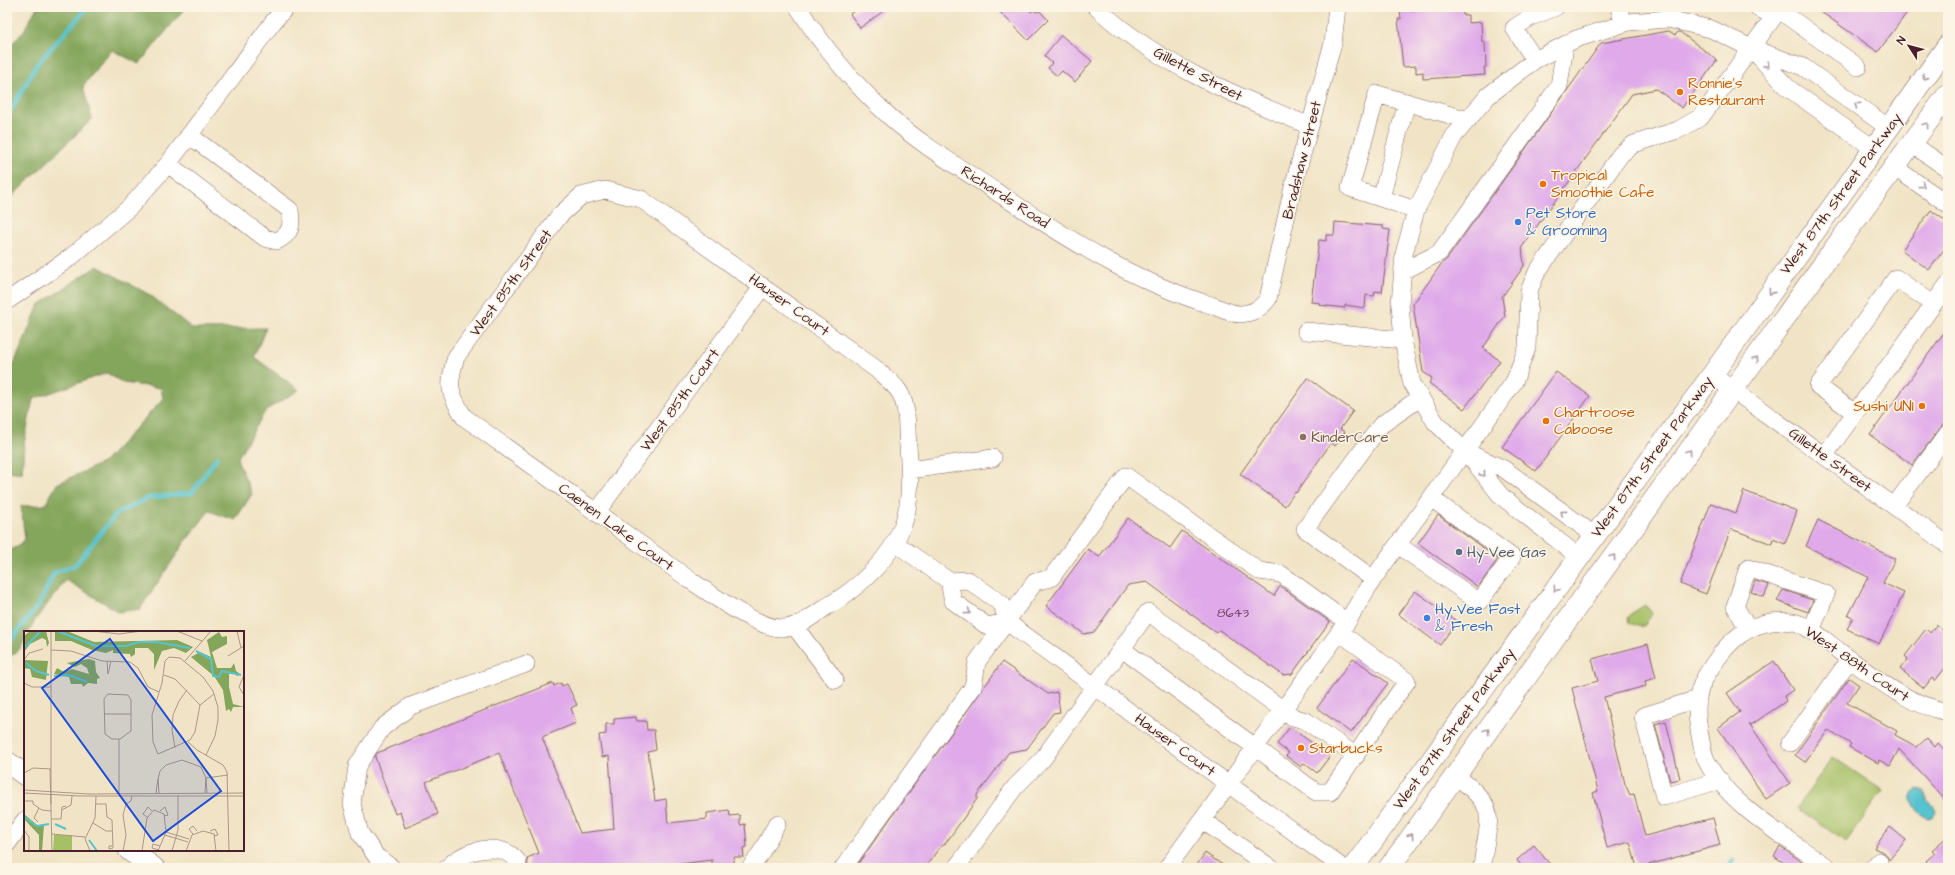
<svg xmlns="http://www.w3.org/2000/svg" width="1955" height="875" viewBox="0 0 1955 875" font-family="'Architects Daughter',sans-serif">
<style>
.green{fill:#a6c066;stroke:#787048}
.forest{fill:#84a65b;stroke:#676243}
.water{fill:#56c3ce;stroke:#50717c}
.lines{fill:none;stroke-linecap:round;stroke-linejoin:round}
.stream{stroke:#56c3ce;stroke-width:4.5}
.building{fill:#dfa9ea}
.minor-casing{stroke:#846461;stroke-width:18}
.major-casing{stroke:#846461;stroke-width:22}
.minor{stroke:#fff;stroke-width:17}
.major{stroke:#fff;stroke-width:21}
.oneway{stroke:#ae9aa0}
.food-dot{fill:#e8710a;stroke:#fcf5e5;stroke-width:1.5}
.shop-dot{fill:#3f7fe0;stroke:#fcf5e5;stroke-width:1.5}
.education-dot{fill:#8d6e63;stroke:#fcf5e5;stroke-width:1.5}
.service-dot{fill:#5c6f8a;stroke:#fcf5e5;stroke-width:1.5}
.labels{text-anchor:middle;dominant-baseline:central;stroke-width:3;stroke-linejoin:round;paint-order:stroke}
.number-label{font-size:13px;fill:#6f425b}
.street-label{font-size:15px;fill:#4a1f2b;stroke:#fcf5e5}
.food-label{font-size:15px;fill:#c56008;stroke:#fcf5e5;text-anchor:start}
.shop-label{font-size:15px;fill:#366cbe;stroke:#fcf5e5;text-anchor:start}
.education-label{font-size:15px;fill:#785e54;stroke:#fcf5e5;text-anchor:start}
.service-label{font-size:15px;fill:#4e5e75;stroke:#fcf5e5;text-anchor:start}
.inset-river{fill:none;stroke:#56c3ce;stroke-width:2}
.inset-road{fill:none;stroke:#ae9588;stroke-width:1}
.view{fill:#1d4ed8;fill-opacity:0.15;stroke:#1d4ed8;stroke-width:2}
.inset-edge{fill:none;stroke:#4a1f2b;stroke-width:2}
</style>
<rect width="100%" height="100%" fill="#fcf5e5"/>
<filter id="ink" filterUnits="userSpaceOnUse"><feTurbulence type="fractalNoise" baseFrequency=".025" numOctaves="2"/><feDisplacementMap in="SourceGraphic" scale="8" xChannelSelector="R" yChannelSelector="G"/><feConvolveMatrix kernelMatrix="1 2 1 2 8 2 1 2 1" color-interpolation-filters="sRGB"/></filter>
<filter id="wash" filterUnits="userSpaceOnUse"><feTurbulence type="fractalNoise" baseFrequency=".012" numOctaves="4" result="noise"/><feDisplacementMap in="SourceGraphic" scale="16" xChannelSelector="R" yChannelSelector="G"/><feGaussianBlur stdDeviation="0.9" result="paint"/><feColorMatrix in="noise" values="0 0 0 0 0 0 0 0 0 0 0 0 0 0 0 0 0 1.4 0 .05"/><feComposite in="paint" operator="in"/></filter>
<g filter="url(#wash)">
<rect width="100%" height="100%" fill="#f1e4c6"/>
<path class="green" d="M1645,605l7,8 -7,12 -4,2 -12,-4 -1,-5 4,-5z
M1833,757l50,34 -37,51 -49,-34z"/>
<path class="forest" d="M37,7h149l-47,57 -27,-14 -29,36 9,33 -85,82v-152l16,-17z
M97,266l53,29 43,34 73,-1 -12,29 45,33 -33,20 -29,49 15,35 -17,26 -26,-9 -26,34 -43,64 -21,3 -53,-32 -31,40 -6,12h-4c0,15 -6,19 -18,26v-105l18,-13 -4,-34 24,-1 12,-21 47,-22 59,-63 -2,-11 -38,-5 -16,-10 -74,26 -9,45 -2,29 -15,-2v-91l32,-75z"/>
<path class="water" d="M1916,789c9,1 11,4 11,12l7,6 2,5 -4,5 -5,1c-9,-5 -17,-14 -15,-25z"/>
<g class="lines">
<path class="stream" d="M7,117l30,-53 51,-57
M7,645l33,-42 14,-30 21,-8 41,-51 32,-16 44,-5 25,-36
M1726,868l7,-7"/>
</g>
<g id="blocks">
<path class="building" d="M860,7h29l-29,21 -10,-14z
M995,7h31l5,5 3,-2 2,2 4,-1 8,9 -20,20z
M1462,7l1,8h5v8l13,-1 1,20h3l1,25h-2l1,8 -62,4v-7l-7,1v-7l-13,1 -5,-48h3l-1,-8z
M1814,7h97l-33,45z
M1669,31l6,4 3,-3h2l37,28 -35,48 -26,-19 -24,5 -110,153 2,19 -22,31 3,19 -22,32 17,13 -36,48 -35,-26 3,-5 -9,-6 -10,-68 29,-41 5,-4 154,-216z
M1061,35l31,26 -17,21 -13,-11 -5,5 -9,-8 4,-5 -8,-7z
M1931,210l17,13v21l-19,26 -27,-20z
M1335,222l48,4v3l7,1 -8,62 -7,-1 -1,5 -8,-1 -1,13 -20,-3v3l-26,-3 1,-2 -9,-1 8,-62 7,1v-6h8z
M1948,327v91l-36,47 -42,-30z
M1556,372l34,24 -54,75 -34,-24z
M1308,378l45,33 -13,18 5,3 -10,14 -4,-3 -35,50 -1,-1 -10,14 -45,-32z
M1744,491l53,20 -12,33 -12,-5 -1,5 -41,-15 -25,65 -26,-10 31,-81 25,10z
M1438,515l60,44 -20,28 -60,-44z
M1128,518l42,30 12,-17 92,65 6,-10 50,36 -38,52 -9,1 -64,-45 -2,3 -70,-51 -19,3 -34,47 -10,2 -38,-28 42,-57 11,8z
M1818,520l77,39 -12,24 21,10 -25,51 -32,-15 6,-11 -5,-2 20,-39 -62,-31z
M1755,581l14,4 -5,12 -13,-5z
M1783,590l30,10 -5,12 -31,-11z
M1415,591l42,30 -17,24 -42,-31z
M1936,625l12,9v30l-13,17 -3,-3 -8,10 -24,-19 8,-10 -3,-3 21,-27 4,4z
M1648,644l8,34 -11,3 1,5 -42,11 21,87 5,11 4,-1 11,42 68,-18 7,27 -83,23 -7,-26 -23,6 -14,-55 5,-2 -26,-103 26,-7 -6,-22z
M1353,658l35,25 -37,50 -34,-25z
M1774,661l19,29 -9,6 2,5 -35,24 -2,-2 41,60 -24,16 -48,-71 22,-16 -13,-19z
M1002,662l46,32 9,-2 3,20 -7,1 -26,36 -18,3 -32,43v4l-32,45 -6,4 -14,20h-70z
M1849,678l10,7 -12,18 50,28 -2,4 22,12 10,-9 8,9 3,-4 10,11v49l-49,-54 -9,17 -11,-6 -1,3 -29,-16 2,-3 -23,-14 -23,32 -10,-7z
M553,683l1,3 7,-3 1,3 5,-2 10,21 -6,3 5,15 -34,14 38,96 34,-4 -5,-73 -7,1 -3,-22 7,-1v-10h8v-5l22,-2 1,4h9l1,9h7l2,20 -8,2 7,49 11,-2 2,24 39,-4v-6l22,-3 1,6 10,-1v10l5,-1 2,23 -4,1 1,9h-10v8l-22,2v-7l-65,8h-121l2,-4 -1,-6 12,-5 -40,-100 -73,29 12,32 -33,14 -5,-16 -5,2 -20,-57 2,-4z
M1666,721l14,58 -10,2 -15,-57z
M1290,727l40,29 -13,17 -13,-10 -3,4 -15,-11 3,-3 -12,-9z
M1890,827l16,13 -17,20 -4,-7 -11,-5z
M1948,836v32h-16l-6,-7 9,-8 -3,-3z
M1534,845l19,23h-30l-6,-8z
M1780,847l11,7 20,14h-20l-17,-12z
M1205,853l22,15h-32z"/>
</g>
</g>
<g filter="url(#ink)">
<use href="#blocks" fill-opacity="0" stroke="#846461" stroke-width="1"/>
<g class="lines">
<g class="minor-casing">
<path id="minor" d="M798,7c25,40 56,77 91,109 32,29 70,51 106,75 69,45 136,90 216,114 8,3 20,9 29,9 13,-1 20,-5 28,-15l25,-112 40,-144 4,-36
M1096,7c61,57 138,88 214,119
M1619,7l4,16
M1757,7l17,10
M1779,10l79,57
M1535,60l-21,-32 17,-11 25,-10
M1912,144l36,25
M1873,148l-85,-60 -37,-40 52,19 86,61
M168,164l97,74 12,3c15,-8 15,-15 13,-31l-101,-75
M1895,168l53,36
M605,190l36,9 235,170c7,7 16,13 22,21 11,15 8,39 10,56 2,27 4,56 -6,81 -12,33 -46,63 -76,80 -13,9 -29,22 -46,21 -24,-1 -69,-34 -90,-48l-226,-163c-15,-25 -17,-31 -8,-60l103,-141 22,-20z
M1381,198l26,-96
M1416,210l-66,-22 27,-94 91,26
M1403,271l36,-18 120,-167 6,-41
M7,301l64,-44 59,-50 38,-43 105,-142 13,-15
M1306,331l97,9
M1712,375l236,170
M1855,413l-37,-27 78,-108 37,26
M1466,452l-30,-29 -24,-39 -9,-44 -3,-36 4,-50 12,-44 38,-74 34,-40 47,-36 41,-21 53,-17 39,-3 43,10 40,19
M1824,456l124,-172
M910,470l83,-12
M1894,506l54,-73
M596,513l167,-227
M895,543l54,38 19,-1 34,24 5,18 336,246
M1398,545l81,57 33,-45 -81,-59
M1579,557l-78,-61 -35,-44 38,17 90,66
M1373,579l-68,-50 76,-104 39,-27
M949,581l4,20 34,25 20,-4
M795,627l40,53
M1748,629l-13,-23 13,-38 78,26 -15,37
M1122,649l194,143h14l77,-111 -68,-49
M1697,699l-54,17 21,81 56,-17
M1790,743l60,-84
M1455,775c48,37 32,41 27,93
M1202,820l69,48
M7,844l18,-24
M392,868l-16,-12 -16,-23 -8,-29 5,-38 25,-38 29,-22 115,-42
M447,868c16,-18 54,-29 71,-6
M750,868l10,-14 17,-30
M843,868l130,-181 4,-25 58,-80 16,-4 75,-102 133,95 22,3 66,48
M956,868l59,-81 27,-27 106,-148 145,105 13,4 50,35
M1167,868l180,-246 26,-43 141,-197 13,-34 2,-57 8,-19 84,-118 13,-10 44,-14 23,-13 80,-110
M1829,868c-39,-28 -100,-62 -122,-106 -5,-11 -6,-21 -8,-32 -6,-33 1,-49 21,-75 18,-24 42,-37 73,-33 14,2 34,20 46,29 34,25 66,53 109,61
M1873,868l6,-7"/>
</g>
<g class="major-casing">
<path id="major" d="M7,762l18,13
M129,850l25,18
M1353,868l359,-493 236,-330
M1389,868l451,-627 108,-147"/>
</g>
<use href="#minor" class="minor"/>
<use href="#major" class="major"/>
</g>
<defs><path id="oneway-chevron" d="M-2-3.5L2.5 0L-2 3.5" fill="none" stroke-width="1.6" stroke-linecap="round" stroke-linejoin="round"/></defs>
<g class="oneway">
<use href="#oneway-chevron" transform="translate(1767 65) rotate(48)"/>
<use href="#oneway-chevron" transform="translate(1925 77) rotate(125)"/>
<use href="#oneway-chevron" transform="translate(1857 105) rotate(-144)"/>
<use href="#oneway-chevron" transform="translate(1926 125) rotate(-54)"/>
<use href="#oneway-chevron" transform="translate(1922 185) rotate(36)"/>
<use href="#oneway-chevron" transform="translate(1771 292) rotate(125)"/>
<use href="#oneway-chevron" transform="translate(1756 359) rotate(-55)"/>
<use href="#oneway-chevron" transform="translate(1689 452) rotate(-54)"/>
<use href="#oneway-chevron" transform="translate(1483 474) rotate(51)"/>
<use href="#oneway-chevron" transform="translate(1563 513) rotate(-143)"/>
<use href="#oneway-chevron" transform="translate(1613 557) rotate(-54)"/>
<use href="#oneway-chevron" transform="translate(1556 589) rotate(126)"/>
<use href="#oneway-chevron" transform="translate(968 612) rotate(36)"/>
<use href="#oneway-chevron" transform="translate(1487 731) rotate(-54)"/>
<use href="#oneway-chevron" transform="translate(1411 836) rotate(-54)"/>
</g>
</g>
<g class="food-dot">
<circle cx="1680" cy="92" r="4"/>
<circle cx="1543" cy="184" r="4"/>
<circle cx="1922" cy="406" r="4"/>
<circle cx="1546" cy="421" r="4"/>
<circle cx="1301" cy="748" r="4"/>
</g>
<g class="shop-dot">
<circle cx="1518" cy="222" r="4"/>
<circle cx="1427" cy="618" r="4"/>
</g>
<circle class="education-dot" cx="1303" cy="437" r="4"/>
<circle class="service-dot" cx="1459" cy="552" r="4"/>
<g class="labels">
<g class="number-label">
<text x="1233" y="613">8643</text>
</g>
<g class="street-label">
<text transform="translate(1198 74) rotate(28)">Gillette Street</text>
<text transform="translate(1302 160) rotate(-76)">Bradshaw Street</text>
<text transform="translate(1841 194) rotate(-54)">West 87th Street Parkway</text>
<text transform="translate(1005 197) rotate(33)">Richards Road</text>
<text transform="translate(511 283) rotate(-54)">West 85th Street</text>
<text transform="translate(789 305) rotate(36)">Hauser Court</text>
<text transform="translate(680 400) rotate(-54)">West 85th Court</text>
<text transform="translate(1652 457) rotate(-54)">West 87th Street Parkway</text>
<text transform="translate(1830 460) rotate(36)">Gillette Street</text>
<text transform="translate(616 527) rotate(36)">Caenen Lake Court</text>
<text transform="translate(1857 664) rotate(34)">West 88th Court</text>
<text transform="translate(1454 729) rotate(-54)">West 87th Street Parkway</text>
<text transform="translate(1175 745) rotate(36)">Hauser Court</text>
</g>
<g class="food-label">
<text x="1688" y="83">Ronnie's<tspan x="1688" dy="17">Restaurant</tspan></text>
<text x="1551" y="175">Tropical<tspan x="1551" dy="17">Smoothie Cafe</tspan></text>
<text x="1914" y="406" text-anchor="end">Sushi UNI</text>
<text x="1554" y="412">Chartroose<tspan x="1554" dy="17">Caboose</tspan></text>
<text x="1309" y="748">Starbucks</text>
</g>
<g class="shop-label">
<text x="1526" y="213">Pet Store<tspan x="1526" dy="17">&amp; Grooming</tspan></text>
<text x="1435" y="609">Hy-Vee Fast<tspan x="1435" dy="17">&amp; Fresh</tspan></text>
</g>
<g class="education-label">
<text x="1311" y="437">KinderCare</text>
</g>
<g class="service-label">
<text x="1467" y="552">Hy-Vee Gas</text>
</g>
</g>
<g transform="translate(24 631)">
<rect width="220" height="220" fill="#f1e4c6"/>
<path d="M30,204h18v16h-19z" fill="#a6c066"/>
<path d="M6,0h16l3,12 -2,4 -1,-7 -4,-2 -12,6 -6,8v-16zM31,0h12l27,11 83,-2 16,7 -7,6 -12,-5 -12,3 -8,19v-16l-6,-6h-13v6l-4,3 -1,-3 -17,-1v-3l-7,3 -14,-3 -21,-9h-16zM195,1l3,5 5,-1v8l-15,8 5,16h14l3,-5 2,8 4,3 -3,2 -4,-3 -4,1v13l4,17 11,3h-11l-2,5 -2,-3 -3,2 -3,-21 -9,-14 -23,-19 9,-5 11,5 -4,-17zM65,28l6,2 1,11 4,6 -3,1v5l-9,-1 -5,4 -1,-3h-11l-2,-7 -15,-3 3,-6 7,4 8,-3 17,5 -2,-6 -6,-4 -6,3 -8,-4zM1,29l23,1 -2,19 -14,-3 -2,-8 -6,-1zM0,183l13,11h7l-2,26h-3v-16l-15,-16z" fill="#84a65b"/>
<path class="inset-river" d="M33,0l39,15h30l13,-4h17l34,6M0,17l17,-17M172,20l15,8 2,17 6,1 3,-6 19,4M2,32l10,8 13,4M30,45l15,-1 18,7M0,186l13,9 12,-2M31,193l11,5M65,209l8,11"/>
<path class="inset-road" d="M27,0v173M69,0l26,3 23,-3M153,0l25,10M213,0l4,17M27,19l20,1 31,10 28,1 8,6 10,19 11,5M204,25l16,-10M0,29l5,-7 14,-4M83,30l1,13 3,-13M161,30l26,-30M140,44l11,4 25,26M220,44l-5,12 5,8M0,52l8,4h19M84,63l20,1 3,5v31l-11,8h-8l-7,-5 -1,-35zM80,83h27M95,108v54M164,111l9,8 26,15 4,7 2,79M151,117l-3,-18 1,-15 6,-14 8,-11M182,124l9,-19 3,-16v-13l-2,-6 -2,-7 -1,-3 -10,-14 -23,-19 -11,-1 -4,4 -3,22 -10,32 1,27 5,12 32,-14 5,-8 5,-27 14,-11M26,138l2,82M0,142l9,-5 18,1M134,148l2,-8 6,-6 16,-5 19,7 5,11 22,-3M0,159l64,4 156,-1M0,162l56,3h164M132,162l2,-14 1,14M181,162l1,-15 1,15M0,170h9v3l9,6 9,1M72,173h10l1,13 5,3 1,28 -4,1v-3h3M38,179l9,-5 1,-9M136,180l5,-4 3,8 -4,1M123,186l-4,-3 5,-7 4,4M28,188h9l1,-12 4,-1M14,191l-4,-4 5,-10M69,192l13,8h6M0,199l5,7v14M186,200l5,-2 3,6 -4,1M142,201l23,7M28,203l33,3M169,203l-4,-5 4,-3 4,5M141,204l23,7M135,219l-7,-2 1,-4 7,2M66,220l-5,-12 10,-21 1,-22M99,220l3,-16 -3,-20 3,-11 5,-3 1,-5M118,220l5,-33 7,-8 10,4 2,18 -8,19M148,220l6,-21v-35M162,220l6,-16 11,-4 11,3 2,17"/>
<path class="view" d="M86,8l111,152 -68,50 -111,-153z"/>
<rect width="220" height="220" class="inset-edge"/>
</g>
<rect width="1955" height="875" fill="none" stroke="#fcf5e5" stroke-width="24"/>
<g transform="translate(1909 46) rotate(306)" stroke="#fcf5e5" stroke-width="3" paint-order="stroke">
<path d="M0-3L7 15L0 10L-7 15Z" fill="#4a1f2b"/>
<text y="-6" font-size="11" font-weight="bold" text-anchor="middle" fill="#4a1f2b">N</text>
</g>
</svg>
